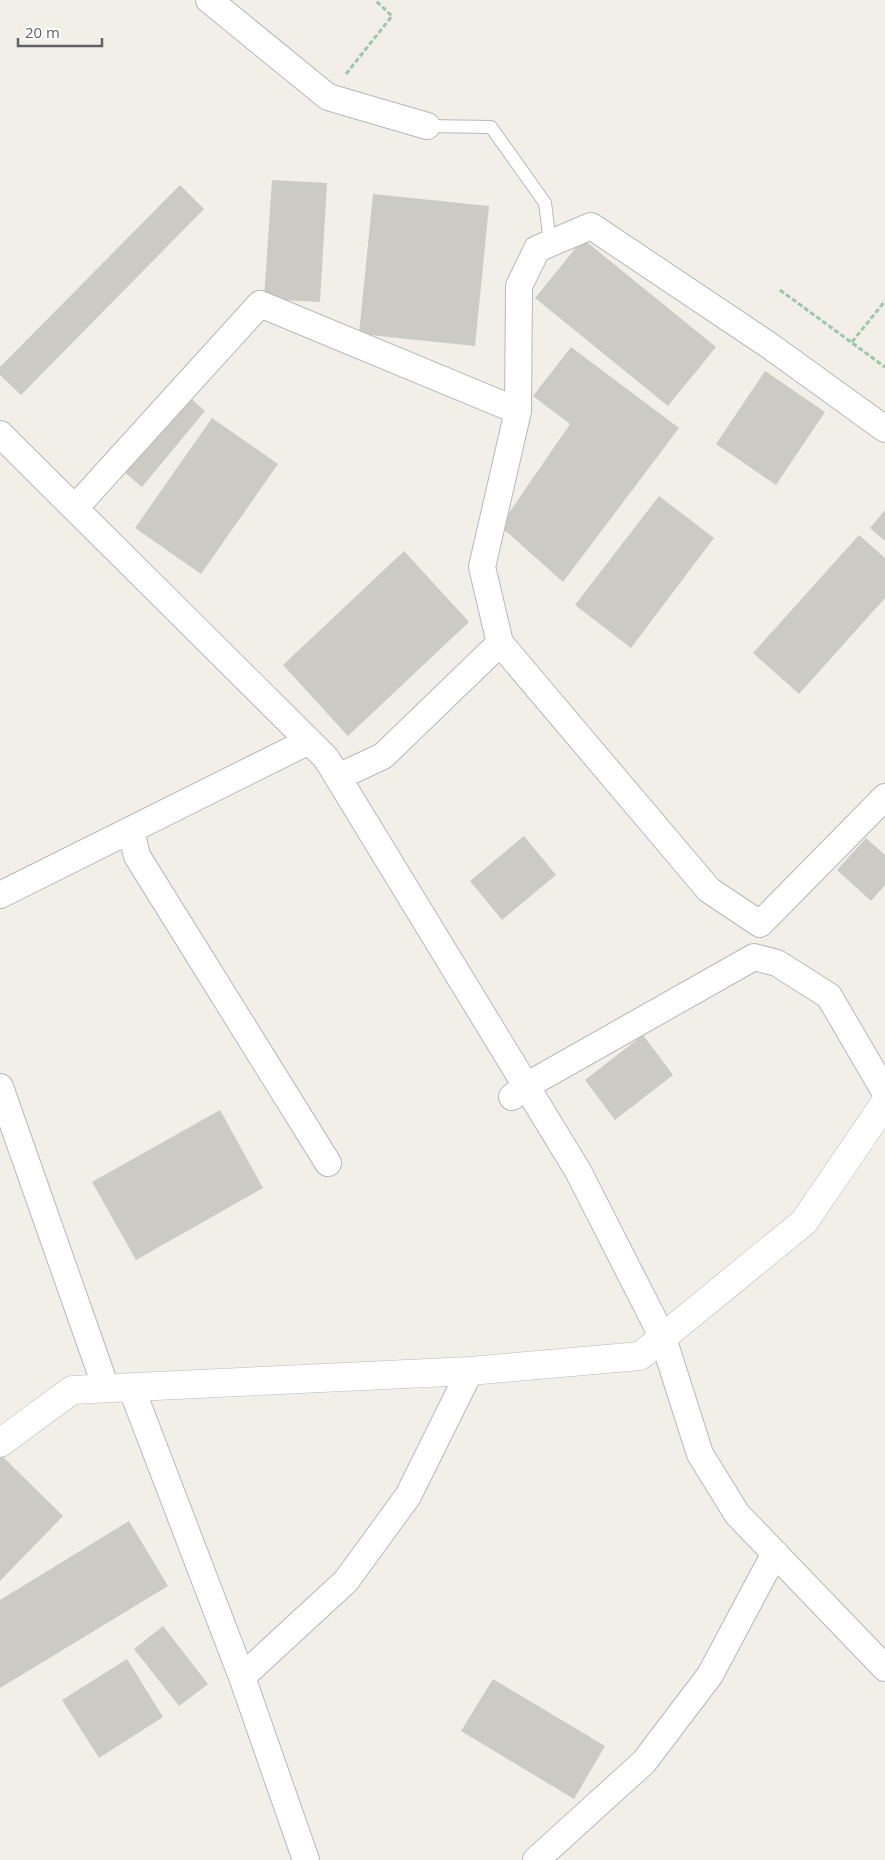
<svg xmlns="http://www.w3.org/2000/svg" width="885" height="1860" viewBox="0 0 885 1860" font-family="'Open Sans',sans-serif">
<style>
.building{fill:#cccac5}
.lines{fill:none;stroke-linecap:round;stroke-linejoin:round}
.service-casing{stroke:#b5b8bc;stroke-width:14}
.minor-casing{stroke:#b5b8bc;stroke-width:28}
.secondary-casing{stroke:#b6babf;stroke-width:29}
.path{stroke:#9cc7a9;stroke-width:3;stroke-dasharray:5 2.5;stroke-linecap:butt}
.service{stroke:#fff;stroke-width:12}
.minor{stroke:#fff;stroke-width:26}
.secondary{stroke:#fff;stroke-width:28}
.path-bridge{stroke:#9cc7a9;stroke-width:3;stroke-dasharray:5 2.5;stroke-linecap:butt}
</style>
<rect width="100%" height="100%" fill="#f1efe8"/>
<path class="building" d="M272,180l55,3 -7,119 -56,-3z
M180,185l24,24 -183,186 -21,-20v-8z
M373,194l116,12 -14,140 -116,-12z
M583,239l133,108 -48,59 -133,-108z
M571,347l108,81 -116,154 -63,-56 70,-102 -37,-28z
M765,371l60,41 -49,73 -60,-41z
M187,395l18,16 -63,76 -19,-16z
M212,418l66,46 -77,110 -66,-46z
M659,496l55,42 -83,110 -56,-43z
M885,510v31l-15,-13z
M859,535l26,23v40l-86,96 -46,-41z
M404,551l65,71 -121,114 -65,-71z
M524,836l32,39 -54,45 -32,-39z
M866,838l19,17v30l-14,16 -34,-31z
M643,1035l30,40 -58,45 -30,-40z
M220,1110l43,78 -127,72 -44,-78z
M0,1454l63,62 -63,65z
M129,1521l39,65 -168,102v-88z
M163,1626l45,58 -29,22 -45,-57z
M127,1659l36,58 -64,41 -37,-58z
M493,1679l112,67 -31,53 -113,-68z"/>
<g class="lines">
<g class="service-casing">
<path id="service" d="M427,126l64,1 54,76 5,40"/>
</g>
<g class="minor-casing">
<path id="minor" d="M209,0l119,97 99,29
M885,429l-115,-83 -179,-120 -54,23 -18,37 -1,125 -36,156 18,76 209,247 51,34 125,-127
M0,434l326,324 252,413 85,167 37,116 37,60 148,154
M75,508l185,-204 258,107
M338,777l45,-21 117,-113
M131,830l6,26 191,307
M0,895l309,-154
M0,1087l106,301
M512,1097l14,-11 228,-129 23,6 52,33 56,96
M131,1387l111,290 64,183
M242,1677l104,-96 62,-85 62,-125
M536,1860l108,-98 66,-87 65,-122"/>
</g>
<g class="secondary-casing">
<path id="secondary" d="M0,1443l72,-53 398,-19 170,-15 164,-134 81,-119"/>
</g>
<path class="path" d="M346,74l46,-58 -17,-16
M780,290l105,77"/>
<use href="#service" class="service"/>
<use href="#minor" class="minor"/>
<use href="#secondary" class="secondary"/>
<path class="path-bridge" d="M852,342l33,-41"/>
</g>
<path d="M18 38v8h84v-8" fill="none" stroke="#5f6368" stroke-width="2.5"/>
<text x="25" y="38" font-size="15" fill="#5f6368" stroke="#ffffff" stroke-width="4" paint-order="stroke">20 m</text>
</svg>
